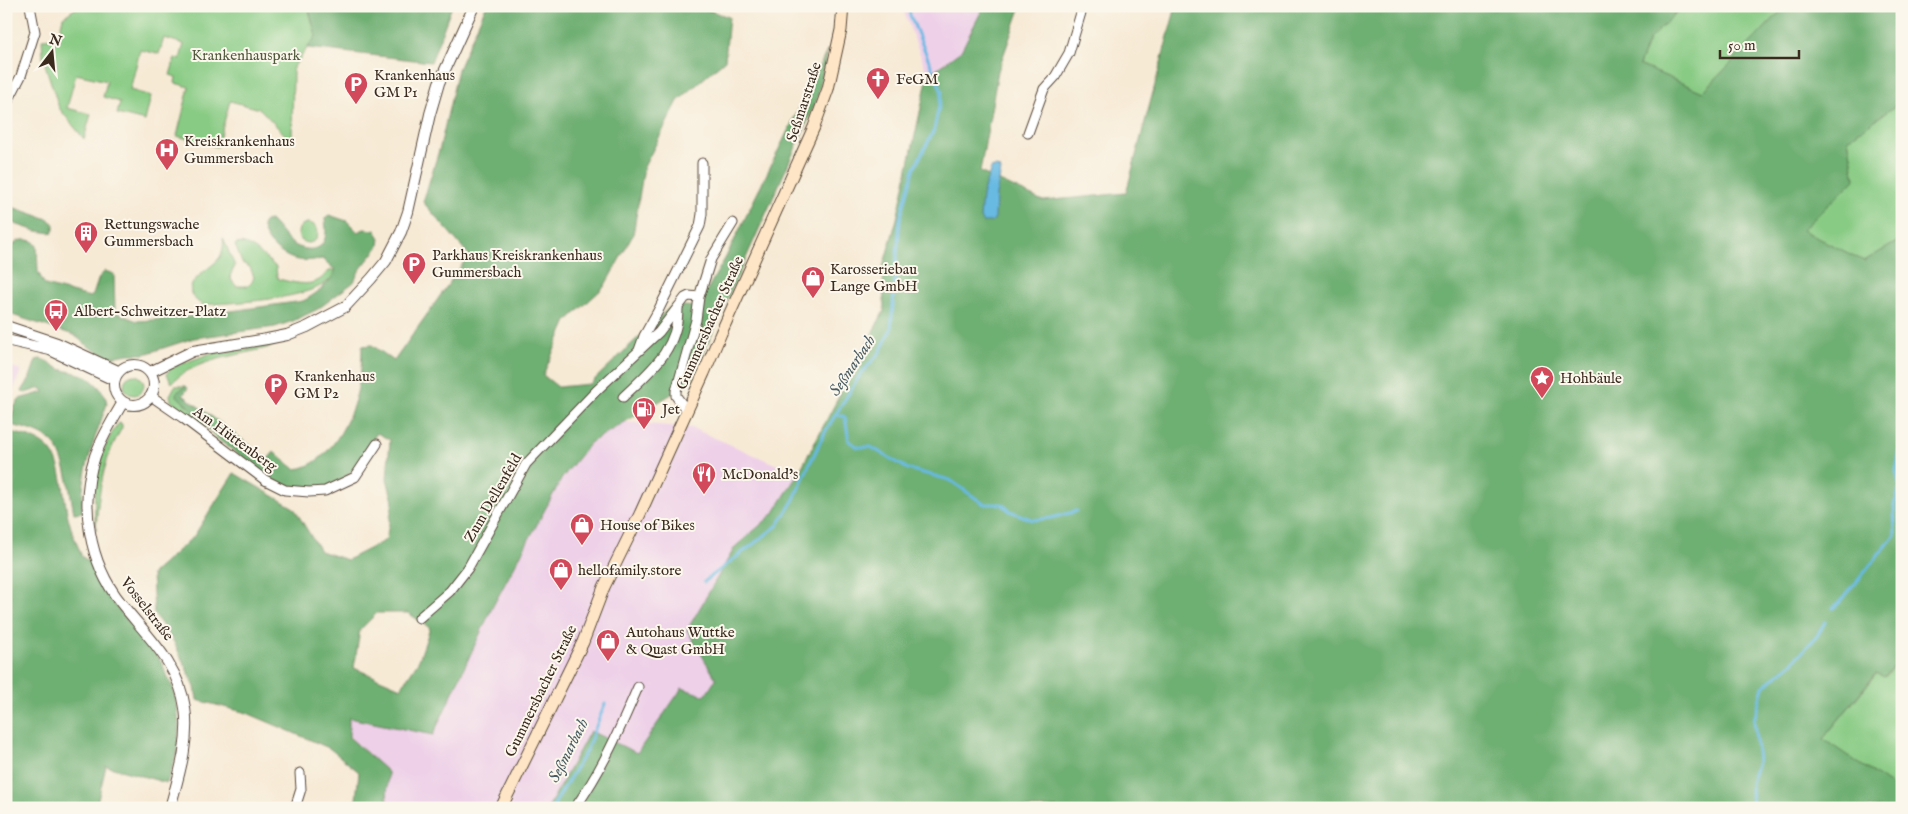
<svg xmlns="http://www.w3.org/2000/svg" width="1908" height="814" viewBox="0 0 1908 814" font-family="'IM FELL English',serif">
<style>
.built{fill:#eed0e8}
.green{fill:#88cb84;stroke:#627a51}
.forest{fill:#6eaf72;stroke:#546c48;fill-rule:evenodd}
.water{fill:#67bae3;stroke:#517280}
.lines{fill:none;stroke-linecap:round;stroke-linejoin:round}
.stream{stroke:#67bae3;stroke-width:3}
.minor-casing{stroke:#574739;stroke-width:11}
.tertiary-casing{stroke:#574739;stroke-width:12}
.secondary-casing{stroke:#574739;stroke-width:13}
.minor{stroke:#fff;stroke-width:9}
.tertiary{stroke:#fff;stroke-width:10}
.secondary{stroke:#fde5c5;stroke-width:11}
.labels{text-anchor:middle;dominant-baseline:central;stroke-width:4;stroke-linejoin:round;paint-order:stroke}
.park-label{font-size:15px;fill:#525a3d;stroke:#fbf7ec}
.poi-label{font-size:15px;fill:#3b2a1e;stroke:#fbf7ec;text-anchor:start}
.street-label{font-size:15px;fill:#3b2a1e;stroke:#fbf7ec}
.water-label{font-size:16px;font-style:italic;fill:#4a5c63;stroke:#fbf7ec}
</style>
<rect width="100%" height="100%" fill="#fbf7ec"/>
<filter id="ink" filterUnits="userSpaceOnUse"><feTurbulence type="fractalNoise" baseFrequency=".02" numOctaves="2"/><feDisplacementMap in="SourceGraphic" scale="10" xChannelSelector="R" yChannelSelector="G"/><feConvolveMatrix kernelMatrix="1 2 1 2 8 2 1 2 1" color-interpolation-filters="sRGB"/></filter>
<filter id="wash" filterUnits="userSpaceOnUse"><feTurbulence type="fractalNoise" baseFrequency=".0096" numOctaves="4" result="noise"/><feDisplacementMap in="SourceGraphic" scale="20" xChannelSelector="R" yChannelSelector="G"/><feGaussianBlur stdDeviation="1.12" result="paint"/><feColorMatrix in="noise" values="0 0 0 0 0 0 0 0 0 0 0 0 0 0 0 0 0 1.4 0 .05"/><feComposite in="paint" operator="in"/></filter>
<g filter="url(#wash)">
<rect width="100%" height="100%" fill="#f7ead5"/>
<path class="built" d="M904,6h80l-23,45 -33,24 -23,-60z
M6,365l15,5 -15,40z
M624,422l68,6 106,46 -25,40 -38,33 -48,83 29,48 -11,18 -23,-8 -45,65 -47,-21 -42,76h-161l1,-36 -39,-36v-18l84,17 60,-129 69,-128 28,-35z"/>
<path class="green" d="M79,6h229l8,30 -23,32 -1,74 -32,-33 -30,-8 -13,46 -40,-11 12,-49 -14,-4 1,-6 -6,-2 5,-17 5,1 4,-15 -20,-6 -5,16 -19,-4 -10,40 21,6 -6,25 -28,-7 3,-12 -17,-5 4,-16 -31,-7 -9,34 24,6 -7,25 -25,-31 -16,-50 -1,-19 16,-1 5,-21z
M1683,6h103l-83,86 -64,-27 10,-25z
M1902,89v150l-38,22 -62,-31 53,-51 -7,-40 47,-33z
M298 233a10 10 0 1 1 20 0a10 10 0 1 1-20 0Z
M223,238l12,28 -5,10 2,5 4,5h12l4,-4 2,-5 -4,-10 -8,-4 -7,-18c11,-8 32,15 41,22l1,10 2,2c11,3 30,8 40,1 7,-4 7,-10 16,-10 -5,31 -106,32 -132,35 -33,-19 9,-35 17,-48 3,-6 4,-13 3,-19z
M279,343c-8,5 -21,7 -30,9 -26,6 -59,11 -77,31l-5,-9 3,-6 39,-14z
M124 385a10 10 0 1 1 20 0a10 10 0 1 1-20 0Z
M175,386h11l-10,7 1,3 29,27 2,6 -37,-28 -1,-6z
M119,423l3,1v4c-19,31 -24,66 -26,102 -4,-36 0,-78 23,-107z
M1902,658v132l-10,-4 -69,-47 54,-66 8,4z"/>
<path class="forest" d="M308,6h144l-21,56 -123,-14 8,-12z
M486,6h211l32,11 -4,43 -47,41 -34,66 -11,68 -29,52 -37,34 -24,54 15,12 32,-3 82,-79 25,2 29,-50 102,-208 -11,51 -127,283 -100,60 -28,35 -69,128 -60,129 -84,-17v19l39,35 -1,36h-32l4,-36 -30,-24 -82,-35 -50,-13 -2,-13 -21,-45 -20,-28 -2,-40 42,-38 40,-63 60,35 26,43 27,9 39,-20 7,-39 -6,-22 3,-39 -13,-7c-10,14 -18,33 -32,44 -19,17 -55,13 -76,1 -10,-5 -19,-14 -27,-21 -11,-9 -32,-20 -36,-34l-29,-27 -1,-3 10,-7 2,2 -5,7 85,64 6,-7 21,17c34,-3 57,-51 63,-81 3,-13 4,-28 4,-42l10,-1 22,16 75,-106 -46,-53 17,-55 18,-78zM377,613h31l22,15 -11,32 -18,28 -47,-20 6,-38z
M984,6h37l-23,65 -18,101 63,29 83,-8 50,-187h507l-34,34 -10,25 64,27 83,-86h105l11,31v52l-7,17 -47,33 7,40 -53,51 62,31 38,-22v419l-18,19 -8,-4 -53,66 69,47 10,4v18h-1354l42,-77 47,22 45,-65 23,8 11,-17 -29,-49 48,-83 38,-33 25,-40 86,-163 -1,-44 14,-48 31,-144 33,-24z
M6,205l42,14 6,5v5l-2,4 -16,-2 -30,-10z
M329,215l18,6 11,11 6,-3 11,1 5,8 -1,8 -20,25 -5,11 -36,27 -25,12 -18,6 -81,11 -49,16h-16l-19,3 -18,-8 -18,-14 -68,-22c0,-15 -4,-63 12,-72 5,-2 10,-1 15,0l4,5 1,26 7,13 45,12 3,-2 6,-18 6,-6 9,3 1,38 22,9 43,-3 123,-17c10,-5 30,-19 32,-31l-12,-11c-10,1 -22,3 -32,-1 -13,-5 -30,-20 -28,-35l2,-2 5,-1c7,6 12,15 19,21 10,9 32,14 36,-3 2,-7 0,-14 0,-20z
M40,359c8,1 13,7 20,10 8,3 16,3 23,6 11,5 23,17 24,29 -13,36 -26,69 -25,108l-8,1c-4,-19 -8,-61 -24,-73 -11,-9 -26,-12 -40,-15l4,-17 5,-9 25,-7 -3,-4 -16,5 -3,-2 7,-11 7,-20z
M11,432c16,4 34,8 43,24 9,12 10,45 14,61 3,13 9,27 14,40l9,5 19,37 50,61 13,28 4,16 2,23 -2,25 -10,31 -61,-17 -10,42h-90v-130l2,-4 -2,-6v-234z"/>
<path class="water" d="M995,167l5,1 1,3 -5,24 -1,23 -3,4h-9l-3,-4 2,-23 9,-27z"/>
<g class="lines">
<path class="stream" d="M836,414l9,3 4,24 9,6h13l37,22 42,11 34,24h18l8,7 23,9 18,-2 26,-7
M704,582l74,-57 16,-26 16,-36 15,-31 35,-57 20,-23 11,-23 9,-110 14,-50 20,-39 8,-38 -32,-77 -1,-9
M1833,608l8,-7 54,-66 -1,-30 6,-17 -4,-17 5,-26 1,-16
M552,808l34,-57 19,-47
M1752,808l-1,-25 7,-21 -4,-42 9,-33 28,-23 26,-28 8,-14"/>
</g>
</g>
<g filter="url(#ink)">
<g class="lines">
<g class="minor-casing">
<path id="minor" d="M6,105l15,-29 14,-44 -5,-26
M1028,133l16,-44 11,-12 14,-24 14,-47
M639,350l5,-14 14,-25 42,-85 2,-12v-51
M151,396l32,22 82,62 20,10 24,2 16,-1 30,-14 22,-33
M623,397c27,-26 55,-47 55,-88
M687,411l-11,-15v-5l20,-71 3,-23 12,-38 22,-36
M419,618l31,-27 18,-23 58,-104 70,-73 63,-59 26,-34 4,-2 10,1
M295,808l6,-19 -1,-16
M575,808c28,-40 44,-77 63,-121"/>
</g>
<g class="tertiary-casing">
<path id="tertiary" d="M6,326l51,17 61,28
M6,340l44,10 64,30
M114 385a20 20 0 1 1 40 0a20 20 0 1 1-40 0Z
M150,372l43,-21 74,-12 20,-4 20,-8 38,-20 26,-28 15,-18 15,-29 7,-20 22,-98 9,-31 35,-77
M123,402c-10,17 -21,35 -28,54 -16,48 -6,107 26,147 26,33 58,61 64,105 5,33 -6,67 -15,100"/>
</g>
<g class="secondary-casing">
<path id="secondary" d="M501,808l82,-166 21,-55 36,-73 64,-141 17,-40 93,-206 14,-38 13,-59 2,-24"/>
</g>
<use href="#minor" class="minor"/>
<use href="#tertiary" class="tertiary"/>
<use href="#secondary" class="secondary"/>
</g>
</g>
<defs>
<g id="church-pin" transform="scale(1.25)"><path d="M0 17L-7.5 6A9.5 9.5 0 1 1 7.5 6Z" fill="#d1495b" stroke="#fbf7ec"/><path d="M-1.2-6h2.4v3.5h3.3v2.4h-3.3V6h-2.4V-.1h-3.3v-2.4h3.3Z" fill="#fff"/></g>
<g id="parking-pin" transform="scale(1.25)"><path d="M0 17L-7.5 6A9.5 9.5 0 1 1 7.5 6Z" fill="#d1495b" stroke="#fbf7ec"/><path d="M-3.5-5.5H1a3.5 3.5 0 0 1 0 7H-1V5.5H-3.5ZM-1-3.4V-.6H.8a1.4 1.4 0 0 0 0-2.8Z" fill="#fff"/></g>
<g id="hospital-pin" transform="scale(1.25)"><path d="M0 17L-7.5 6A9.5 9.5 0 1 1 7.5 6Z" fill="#d1495b" stroke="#fbf7ec"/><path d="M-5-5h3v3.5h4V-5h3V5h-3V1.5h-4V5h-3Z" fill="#fff"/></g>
<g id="building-pin" transform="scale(1.25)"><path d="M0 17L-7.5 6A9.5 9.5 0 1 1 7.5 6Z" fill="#d1495b" stroke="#fbf7ec"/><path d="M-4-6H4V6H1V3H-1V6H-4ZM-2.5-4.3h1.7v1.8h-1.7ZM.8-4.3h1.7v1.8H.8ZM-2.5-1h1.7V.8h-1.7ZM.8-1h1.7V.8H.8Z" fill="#fff"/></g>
<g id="shop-pin" transform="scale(1.25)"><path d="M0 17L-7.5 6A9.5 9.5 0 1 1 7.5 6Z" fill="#d1495b" stroke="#fbf7ec"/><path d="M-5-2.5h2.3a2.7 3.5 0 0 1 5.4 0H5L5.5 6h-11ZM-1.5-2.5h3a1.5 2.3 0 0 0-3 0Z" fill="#fff"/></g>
<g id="bus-pin" transform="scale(1.25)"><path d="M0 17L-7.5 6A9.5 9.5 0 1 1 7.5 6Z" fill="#d1495b" stroke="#fbf7ec"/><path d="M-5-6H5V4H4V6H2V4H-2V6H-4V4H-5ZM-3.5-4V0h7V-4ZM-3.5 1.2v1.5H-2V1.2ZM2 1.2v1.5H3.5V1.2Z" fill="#fff"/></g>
<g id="sight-pin" transform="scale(1.25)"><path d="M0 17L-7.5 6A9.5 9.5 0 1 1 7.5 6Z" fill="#d1495b" stroke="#fbf7ec"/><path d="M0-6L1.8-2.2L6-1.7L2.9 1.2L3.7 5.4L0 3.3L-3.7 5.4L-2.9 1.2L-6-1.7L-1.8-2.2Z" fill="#fff"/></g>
<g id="fuel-pin" transform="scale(1.25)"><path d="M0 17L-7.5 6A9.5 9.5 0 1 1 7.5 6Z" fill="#d1495b" stroke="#fbf7ec"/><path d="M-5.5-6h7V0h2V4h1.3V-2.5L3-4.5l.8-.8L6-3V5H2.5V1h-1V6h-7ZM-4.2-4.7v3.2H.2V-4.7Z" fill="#fff"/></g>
<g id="restaurant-pin" transform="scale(1.25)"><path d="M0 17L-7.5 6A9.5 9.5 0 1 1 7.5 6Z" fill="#d1495b" stroke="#fbf7ec"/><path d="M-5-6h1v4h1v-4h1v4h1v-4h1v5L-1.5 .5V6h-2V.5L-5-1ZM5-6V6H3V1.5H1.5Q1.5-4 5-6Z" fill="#fff"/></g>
</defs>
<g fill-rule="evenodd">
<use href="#church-pin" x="878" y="79"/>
<use href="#parking-pin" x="356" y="84"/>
<use href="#hospital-pin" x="167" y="150"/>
<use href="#building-pin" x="86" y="233"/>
<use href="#parking-pin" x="414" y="264"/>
<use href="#shop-pin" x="813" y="278"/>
<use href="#bus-pin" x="56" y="311"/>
<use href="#sight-pin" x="1542" y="378"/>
<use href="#parking-pin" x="276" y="385"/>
<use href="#fuel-pin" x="644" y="409"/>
<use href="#restaurant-pin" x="704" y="474"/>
<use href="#shop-pin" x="582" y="525"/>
<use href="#shop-pin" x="561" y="570"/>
<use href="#shop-pin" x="608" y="641"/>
</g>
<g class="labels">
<g class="park-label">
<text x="246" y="55">Krankenhauspark</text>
</g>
<g class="poi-label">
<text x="374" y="75">Krankenhaus<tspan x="374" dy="17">GM P1</tspan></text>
<text x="896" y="79">FeGM</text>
<text x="184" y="141">Kreiskrankenhaus<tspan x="184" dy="17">Gummersbach</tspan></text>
<text x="104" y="224">Rettungswache<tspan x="104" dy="17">Gummersbach</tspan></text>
<text x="432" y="255">Parkhaus Kreiskrankenhaus<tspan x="432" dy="17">Gummersbach</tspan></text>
<text x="830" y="269">Karosseriebau<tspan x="830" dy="17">Lange GmbH</tspan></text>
<text x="74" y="311">Albert-Schweitzer-Platz</text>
<text x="294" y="376">Krankenhaus<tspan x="294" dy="17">GM P2</tspan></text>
<text x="1560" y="378">Hohbäule</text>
<text x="662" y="409">Jet</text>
<text x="722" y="474">McDonald's</text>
<text x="600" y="525">House of Bikes</text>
<text x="578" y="570">hellofamily.store</text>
<text x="626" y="632">Autohaus Wuttke<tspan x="626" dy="17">&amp; Quast GmbH</tspan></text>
</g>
<g class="street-label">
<text transform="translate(804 102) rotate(-72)">Seßmarstraße</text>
<text transform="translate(710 323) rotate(-66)">Gummersbacher Straße</text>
<text transform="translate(235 439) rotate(36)">Am Hüttenberg</text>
<text transform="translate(493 498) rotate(-60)">Zum Dellenfeld</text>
<text transform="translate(147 609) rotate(52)">Vosselstraße</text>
<text transform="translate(541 691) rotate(-64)">Gummersbacher Straße</text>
</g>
<g class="water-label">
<text transform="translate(853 366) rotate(-56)">Seßmarbach</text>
<text transform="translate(569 751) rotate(-63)">Seßmarbach</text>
</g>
</g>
<rect width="1908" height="814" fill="none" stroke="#fbf7ec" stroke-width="25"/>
<g transform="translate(52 52) rotate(16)" stroke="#fbf7ec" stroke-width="4" paint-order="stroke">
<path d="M0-4L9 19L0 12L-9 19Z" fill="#3b2a1e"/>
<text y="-8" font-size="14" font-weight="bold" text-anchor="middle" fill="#3b2a1e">N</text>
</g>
<path d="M1720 50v8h79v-8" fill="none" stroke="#3b2a1e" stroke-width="2.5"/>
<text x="1728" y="50" font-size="15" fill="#3b2a1e" stroke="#fbf7ec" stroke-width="4" paint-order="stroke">50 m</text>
</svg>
